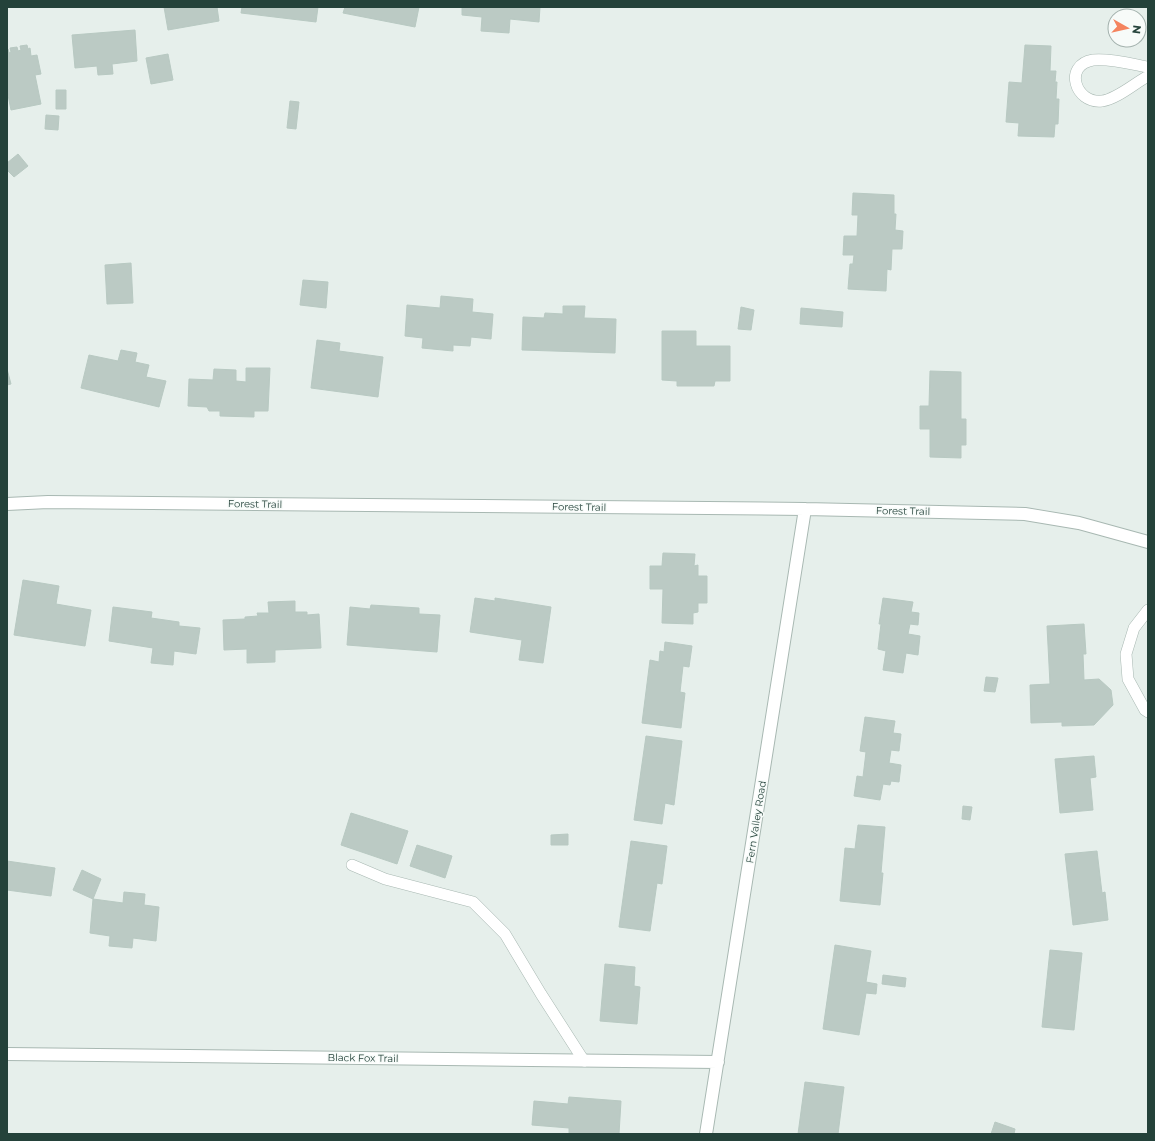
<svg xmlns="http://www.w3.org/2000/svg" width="1155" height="1141" viewBox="0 0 1155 1141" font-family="Montserrat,sans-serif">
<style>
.building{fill:#bbcac4;stroke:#b8c9c2}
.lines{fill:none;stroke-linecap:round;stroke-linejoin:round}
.lane-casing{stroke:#a8b8b2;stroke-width:12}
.street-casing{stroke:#a8b8b2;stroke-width:14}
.lane{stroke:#fff;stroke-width:11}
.street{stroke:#fff;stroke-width:12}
.labels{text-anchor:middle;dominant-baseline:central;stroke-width:3;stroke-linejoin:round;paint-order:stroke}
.street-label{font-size:10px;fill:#24423a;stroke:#f7fbf9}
</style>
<rect width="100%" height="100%" fill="#e6efeb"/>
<path class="building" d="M164,7h53l2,14 -51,9z
M242,7h76l-2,15 -75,-9z
M345,7h74l-4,20 -72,-14z
M462,7h78l-1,15 -29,-3 -1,14 -28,-2 1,-14 -20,-2z
M135,30l2,31 -25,3 1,10 -15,1 -1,-9 -22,2 -3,-33z
M27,45l1,4 2,-1 1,8 6,-1 4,19 -6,1 6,29 -30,6 -4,-20v-41h1l1,4 2,-1 -1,-4 7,-1 1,4 3,-1 -1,-4z
M1025,45l26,1 -1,25h6l-1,11h2l-1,17h3l-1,25h-3l-1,13 -36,-1 1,-13 -13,-1 3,-40 13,1z
M168,54l5,26 -22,4 -5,-26z
M56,90h10v19h-10z
M290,101l9,1 -3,27 -9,-1z
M46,115l13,1 -1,14 -13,-1z
M18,154l10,12 -14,11 -7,-7v-7z
M853,193l41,2v19h2l-1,16 8,1 -1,18h-10l-1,21 -4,-1 -1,22 -38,-2 2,-25h3l1,-9h-11l1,-19h13l1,-21h-6z
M131,263l2,40 -26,1 -2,-39z
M303,280l25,2 -2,26 -26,-3z
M441,296l32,3 -1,13 21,2 -2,25 -20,-2 -1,9 -17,-1v6l-31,-3 1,-10 -18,-2 2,-31 33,3z
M563,306h22l-1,12 32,1 -1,34 -93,-3 1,-33 21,1 1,-5 18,1z
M741,307l13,3 -3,20 -13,-1z
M801,308l42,4 -1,15 -42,-3z
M662,331h34v15h34v35h-15l-1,5h-37v-5l-15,-1z
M317,340l23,3 -1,8 44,6 -5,40 -67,-9z
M121,350l16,3 -2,9 14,3 -3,12 20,4 -7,26 -78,-19 8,-33 29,6z
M246,368h24l-2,43h-14v6l-34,-1v-5h-11l-2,-4 -19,-1 1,-27 24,1 1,-11 22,1v11l10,1z
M7,369l4,15 -4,1z
M930,371l31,1v47h5v26h-5v13l-31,-1v-28h-10v-23h9z
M663,553l32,1 -1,12 4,-1v11h9v27h-9v9l-5,1v11l-31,-1 1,-34h-13v-23h12z
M23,580l36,6 -3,18 35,6 -6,36 -71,-11z
M475,598l20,3v-3l56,9 -8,56 -24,-3 3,-20 -52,-8z
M883,598l30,4 -2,10 8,1 -1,12 -8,-1 -2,10 12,2 -2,19 -12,-2 -3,20 -20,-3 3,-19 -8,-2 3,-25h-2z
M295,601v11h12v3l12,-1 2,34 -46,2v12l-28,1v-14l-23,1 -1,-30 22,-1v-2l13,-1 -1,-3h12l-1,-11z
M371,605l48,3v6l21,1 -3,37 -90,-7 3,-38 20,2z
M113,607l39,5 -1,6 28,4v4l21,2 -4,26 -22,-3 -1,14 -22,-2 2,-15 -44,-7z
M1084,624l2,30h-3l1,26 15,-1 12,11 2,15 -19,20 -32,1v-4l-31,1 -1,-38 20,-1 -3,-58z
M665,642l27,4 -3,21 -6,-1 -3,26 5,1 -4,35 -39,-5 8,-63 9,2 1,-11 4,1z
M986,677l12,1 -3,14 -11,-1z
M865,717l30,4 -2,12 8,1 -2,17 -8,-1 -2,13 12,2 -2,17 -8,-1 -1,4 -7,-1 -3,16 -26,-4 3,-20 6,1 3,-25 -6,-1z
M646,736l36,5 -8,64 -9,-2 -3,21 -28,-4z
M1094,756l2,21 -6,1 3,32 -33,3 -5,-54z
M963,806l9,1 -2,13 -8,-1z
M351,813l57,18 -11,33 -56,-19z
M858,825l27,2 -4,46h2l-3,32 -40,-4 5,-53 10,1z
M568,834v11h-17v-10z
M631,841l36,5 -5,38 -5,-1 -7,48 -31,-4z
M417,845l35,11 -7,22 -35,-12z
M1097,851l5,42 3,-1 3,28 -35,5 -8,-71z
M7,861l48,7 -4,28 -44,-6z
M82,870l19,9 -8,20 -20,-9z
M124,892l21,2 -1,11 15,2 -3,34 -23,-3 -1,10 -23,-2 1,-10 -20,-3 3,-34 30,4z
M835,945l36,6 -5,31 11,2 -1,10 -10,-1 -7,42 -36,-6z
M1050,950l32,3 -8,77 -32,-3z
M605,964l30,3 -1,19 6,1 -3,37 -37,-3z
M883,975l23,3 -1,9 -23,-3z
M805,1082l39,5 -6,47h-40z
M569,1097l52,4 -2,33h-50v-6l-37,-3 2,-24 34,3z
M995,1122l20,7 -1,5h-23z"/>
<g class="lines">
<g class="lane-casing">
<path id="lane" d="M1148,67c-16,-3 -39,-9 -55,-7 -30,5 -18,44 9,41 15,-2 33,-18 46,-25
M1148,610l-14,18 -8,26 2,25 17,31 3,2
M352,865l33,14 88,23 32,32 36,60 43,67"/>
</g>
<g class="street-casing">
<path id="street" d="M7,504l41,-2 757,7 220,5 54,9 69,19
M7,1054l711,8
M706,1134l99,-625"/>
</g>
<use href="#lane" class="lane"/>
<use href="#street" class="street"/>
</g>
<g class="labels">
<g class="street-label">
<text transform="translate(255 504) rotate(1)">Forest Trail</text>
<text transform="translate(579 507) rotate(1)">Forest Trail</text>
<text transform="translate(903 511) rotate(1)">Forest Trail</text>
<text transform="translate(756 822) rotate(-81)">Fern Valley Road</text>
<text transform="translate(363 1058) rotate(1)">Black Fox Trail</text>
</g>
</g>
<rect width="1155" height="1141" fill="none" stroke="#24423a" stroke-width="16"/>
<g transform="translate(1127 28) rotate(98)"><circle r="19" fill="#f7fbf9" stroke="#a3b1ad"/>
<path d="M0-3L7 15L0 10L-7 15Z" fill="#f4845f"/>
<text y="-6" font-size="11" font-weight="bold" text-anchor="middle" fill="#24423a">N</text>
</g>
</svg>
